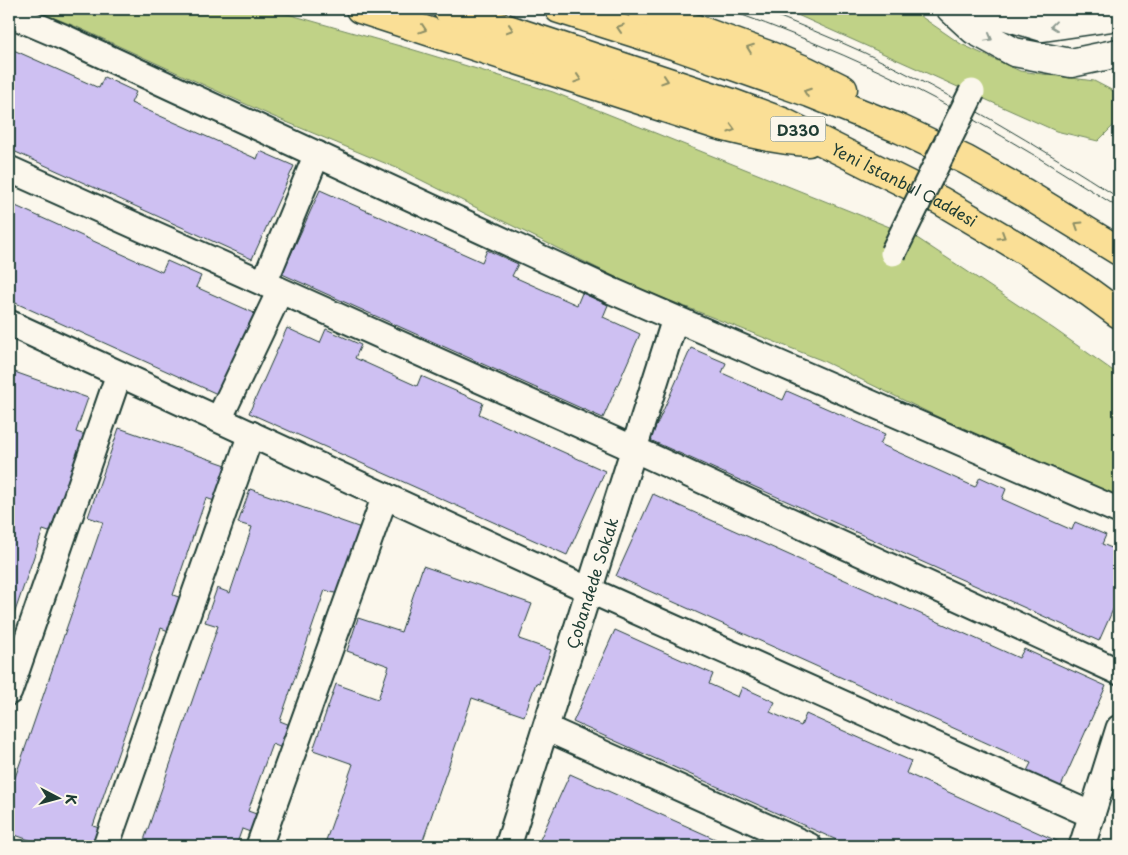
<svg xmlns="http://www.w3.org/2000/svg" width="1128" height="855" viewBox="0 0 1128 855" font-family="'Playpen Sans',sans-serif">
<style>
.green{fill:#c0d287;stroke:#70885e}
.building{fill:#cec0f2;stroke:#1f3d34}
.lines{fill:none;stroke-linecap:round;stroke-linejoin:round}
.street-casing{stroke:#1f3d34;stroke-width:29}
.secondary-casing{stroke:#1f3d34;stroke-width:31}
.highway-casing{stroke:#1f3d34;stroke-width:31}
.street{stroke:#fbf7ec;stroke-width:25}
.secondary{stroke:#fbf7ec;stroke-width:28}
.highway{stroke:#fadf96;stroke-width:28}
.tram{stroke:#1f3d34;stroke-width:1}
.street-bridge-casing{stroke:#1f3d34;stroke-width:29;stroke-linecap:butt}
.street-bridge{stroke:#fbf7ec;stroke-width:25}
.oneway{stroke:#8d9a90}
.oneway2{stroke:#8c8e65}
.labels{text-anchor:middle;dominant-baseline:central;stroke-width:4.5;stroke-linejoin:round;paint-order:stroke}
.shield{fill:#fbf7ec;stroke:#61756b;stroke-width:1}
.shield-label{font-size:15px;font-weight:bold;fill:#1f3d34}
.street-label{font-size:16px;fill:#1f3d34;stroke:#fbf7ec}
</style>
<rect width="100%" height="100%" fill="#fbf7ec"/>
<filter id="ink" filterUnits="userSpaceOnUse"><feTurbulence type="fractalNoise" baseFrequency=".02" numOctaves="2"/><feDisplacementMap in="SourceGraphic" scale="10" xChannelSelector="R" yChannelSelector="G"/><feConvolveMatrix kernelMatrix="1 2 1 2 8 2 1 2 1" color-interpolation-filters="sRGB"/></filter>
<g filter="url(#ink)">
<path class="green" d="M32,9h238l144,41 139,42 364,146 137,91 65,46v125l-66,-27 -232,-113 -186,-73 -236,-118 -127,-53 -195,-89z
M784,9h126l51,35 59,27 74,10 25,13v26l-21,21 -42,-10z"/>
<path class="building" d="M9,48l90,40 5,-11 32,15 -5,11 126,56 3,-8 34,15 -42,93 -243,-110z
M320,190l162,72 5,-12 31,14 -6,12 65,29 5,-12 26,12 -5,12 37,17 -37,84 -321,-144z
M9,203l153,69 5,-11 34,15 -5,11 65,29 -37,81 -215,-97z
M287,328l33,15 6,-14 35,16 -6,13 62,28 4,-10 62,27 -4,11 126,57 -38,84 -318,-142z
M691,348l35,15 -4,10 61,27 4,-9 98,43 -5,10 95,43 5,-10 26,12 -4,10 70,31 3,-8 31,13 -4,9 17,7v45l-20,45 -449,-201z
M9,370l79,28 -12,34 13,4 -34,98 -12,-4 -34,99z
M119,428l113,39 -12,36 -14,-5 -33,97 14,5 -11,34 -15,-6 -68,198 12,4 -5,16h-53l-38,-13v-38l94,-273 -15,-5z
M250,489l114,40 -23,66 -16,-5 -45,131 10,4 -8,23 -10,-4 -24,67 11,4 -6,18 -11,-4 -6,17h-94l76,-220 -13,-4 12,-34 13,5 22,-66 -14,-4z
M653,494l366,164 5,-9 82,37 -47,105 -34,-16 6,-12 -415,-187z
M423,566l109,38 -13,35 32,11 -12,34 -3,-1 -12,33 -52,-18 -51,148h-97l29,-82 -40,-14 23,-66 42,15 11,-33 -42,-15 11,-33 43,14z
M615,630l98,44 -4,10 29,13 4,-10 33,15 -5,10 31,14 5,-12 105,47 -5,12 153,69 -2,4h-207l-277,-124z
M570,774l161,72h-194z"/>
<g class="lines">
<g class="street-casing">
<g id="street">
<path d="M9,14l54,23 549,254 507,220"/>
<path d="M9,169l625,280 485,223"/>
<path d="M264,283l53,-129"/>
<path d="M9,323l580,267 503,225"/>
<path d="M219,419l61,-128"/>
<path d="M9,692l110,-318"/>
<path d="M546,728l263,118"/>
<path d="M106,846l145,-412"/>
<path d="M259,846l126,-350"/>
<path id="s1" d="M508,846l167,-527"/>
<path d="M1082,846l37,-118"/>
</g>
</g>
<g class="secondary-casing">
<path id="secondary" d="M951,9l23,21 40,22 57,11 48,-10
M991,9l8,5 44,13 76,-11"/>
</g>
<g class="highway-casing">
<g id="highway">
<path d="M360,9l357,116c30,8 60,15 91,17"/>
<path id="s2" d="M447,9l285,94 51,19 158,79 103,61 45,30 30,22"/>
<path d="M559,9l120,38 131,46 90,36 66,31 57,32 96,59"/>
<path d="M641,9l127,46 39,16 36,18"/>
</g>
</g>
<use href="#street" class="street"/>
<use href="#secondary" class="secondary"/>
<use href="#highway" class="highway"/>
<path class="tram" d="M726,9c53,19 105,40 155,63 83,39 161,87 238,136
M760,9c35,14 70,28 105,44 88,42 172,92 254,145"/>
<g class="street-bridge-casing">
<path id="street-bridge" d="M893,253l79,-161"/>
</g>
<use href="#street-bridge" class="street-bridge"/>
</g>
<defs><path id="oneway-chevron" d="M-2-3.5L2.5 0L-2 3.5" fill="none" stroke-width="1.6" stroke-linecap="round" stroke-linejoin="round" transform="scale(1.25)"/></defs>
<g class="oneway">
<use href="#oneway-chevron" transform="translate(1054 26) rotate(173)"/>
<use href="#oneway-chevron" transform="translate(989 38) rotate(29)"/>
</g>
<g class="oneway2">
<use href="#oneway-chevron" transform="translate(620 28) rotate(-162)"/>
<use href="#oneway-chevron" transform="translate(423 29) rotate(18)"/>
<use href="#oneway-chevron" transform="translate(510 29) rotate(18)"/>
<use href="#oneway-chevron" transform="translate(750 48) rotate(-159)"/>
<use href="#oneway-chevron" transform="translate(578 79) rotate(18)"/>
<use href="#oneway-chevron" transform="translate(665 80) rotate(18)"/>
<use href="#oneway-chevron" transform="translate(807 92) rotate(-160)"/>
<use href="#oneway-chevron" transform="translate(732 129) rotate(16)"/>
<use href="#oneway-chevron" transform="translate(1078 225) rotate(-148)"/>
<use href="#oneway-chevron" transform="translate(1002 236) rotate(31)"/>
</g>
</g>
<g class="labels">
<rect class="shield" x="770.5" y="116.5" width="55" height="25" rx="4"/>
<g class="shield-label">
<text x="798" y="129">D330</text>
</g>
<g class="street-label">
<text stroke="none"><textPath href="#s2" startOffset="491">Yeni İstanbul Caddesi</textPath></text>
<text stroke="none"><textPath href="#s1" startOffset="276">Çobandede Sokak</textPath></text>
</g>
</g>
<rect width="1128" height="855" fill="none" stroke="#fbf7ec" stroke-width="30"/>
<rect x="15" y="15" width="1098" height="825" fill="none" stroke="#1f3d34" stroke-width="2" filter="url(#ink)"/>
<g transform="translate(58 798) rotate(96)" stroke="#fbf7ec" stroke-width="4" paint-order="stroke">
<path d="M0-4L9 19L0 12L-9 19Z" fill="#1f3d34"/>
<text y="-8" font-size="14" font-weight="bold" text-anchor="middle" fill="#1f3d34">K</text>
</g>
</svg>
